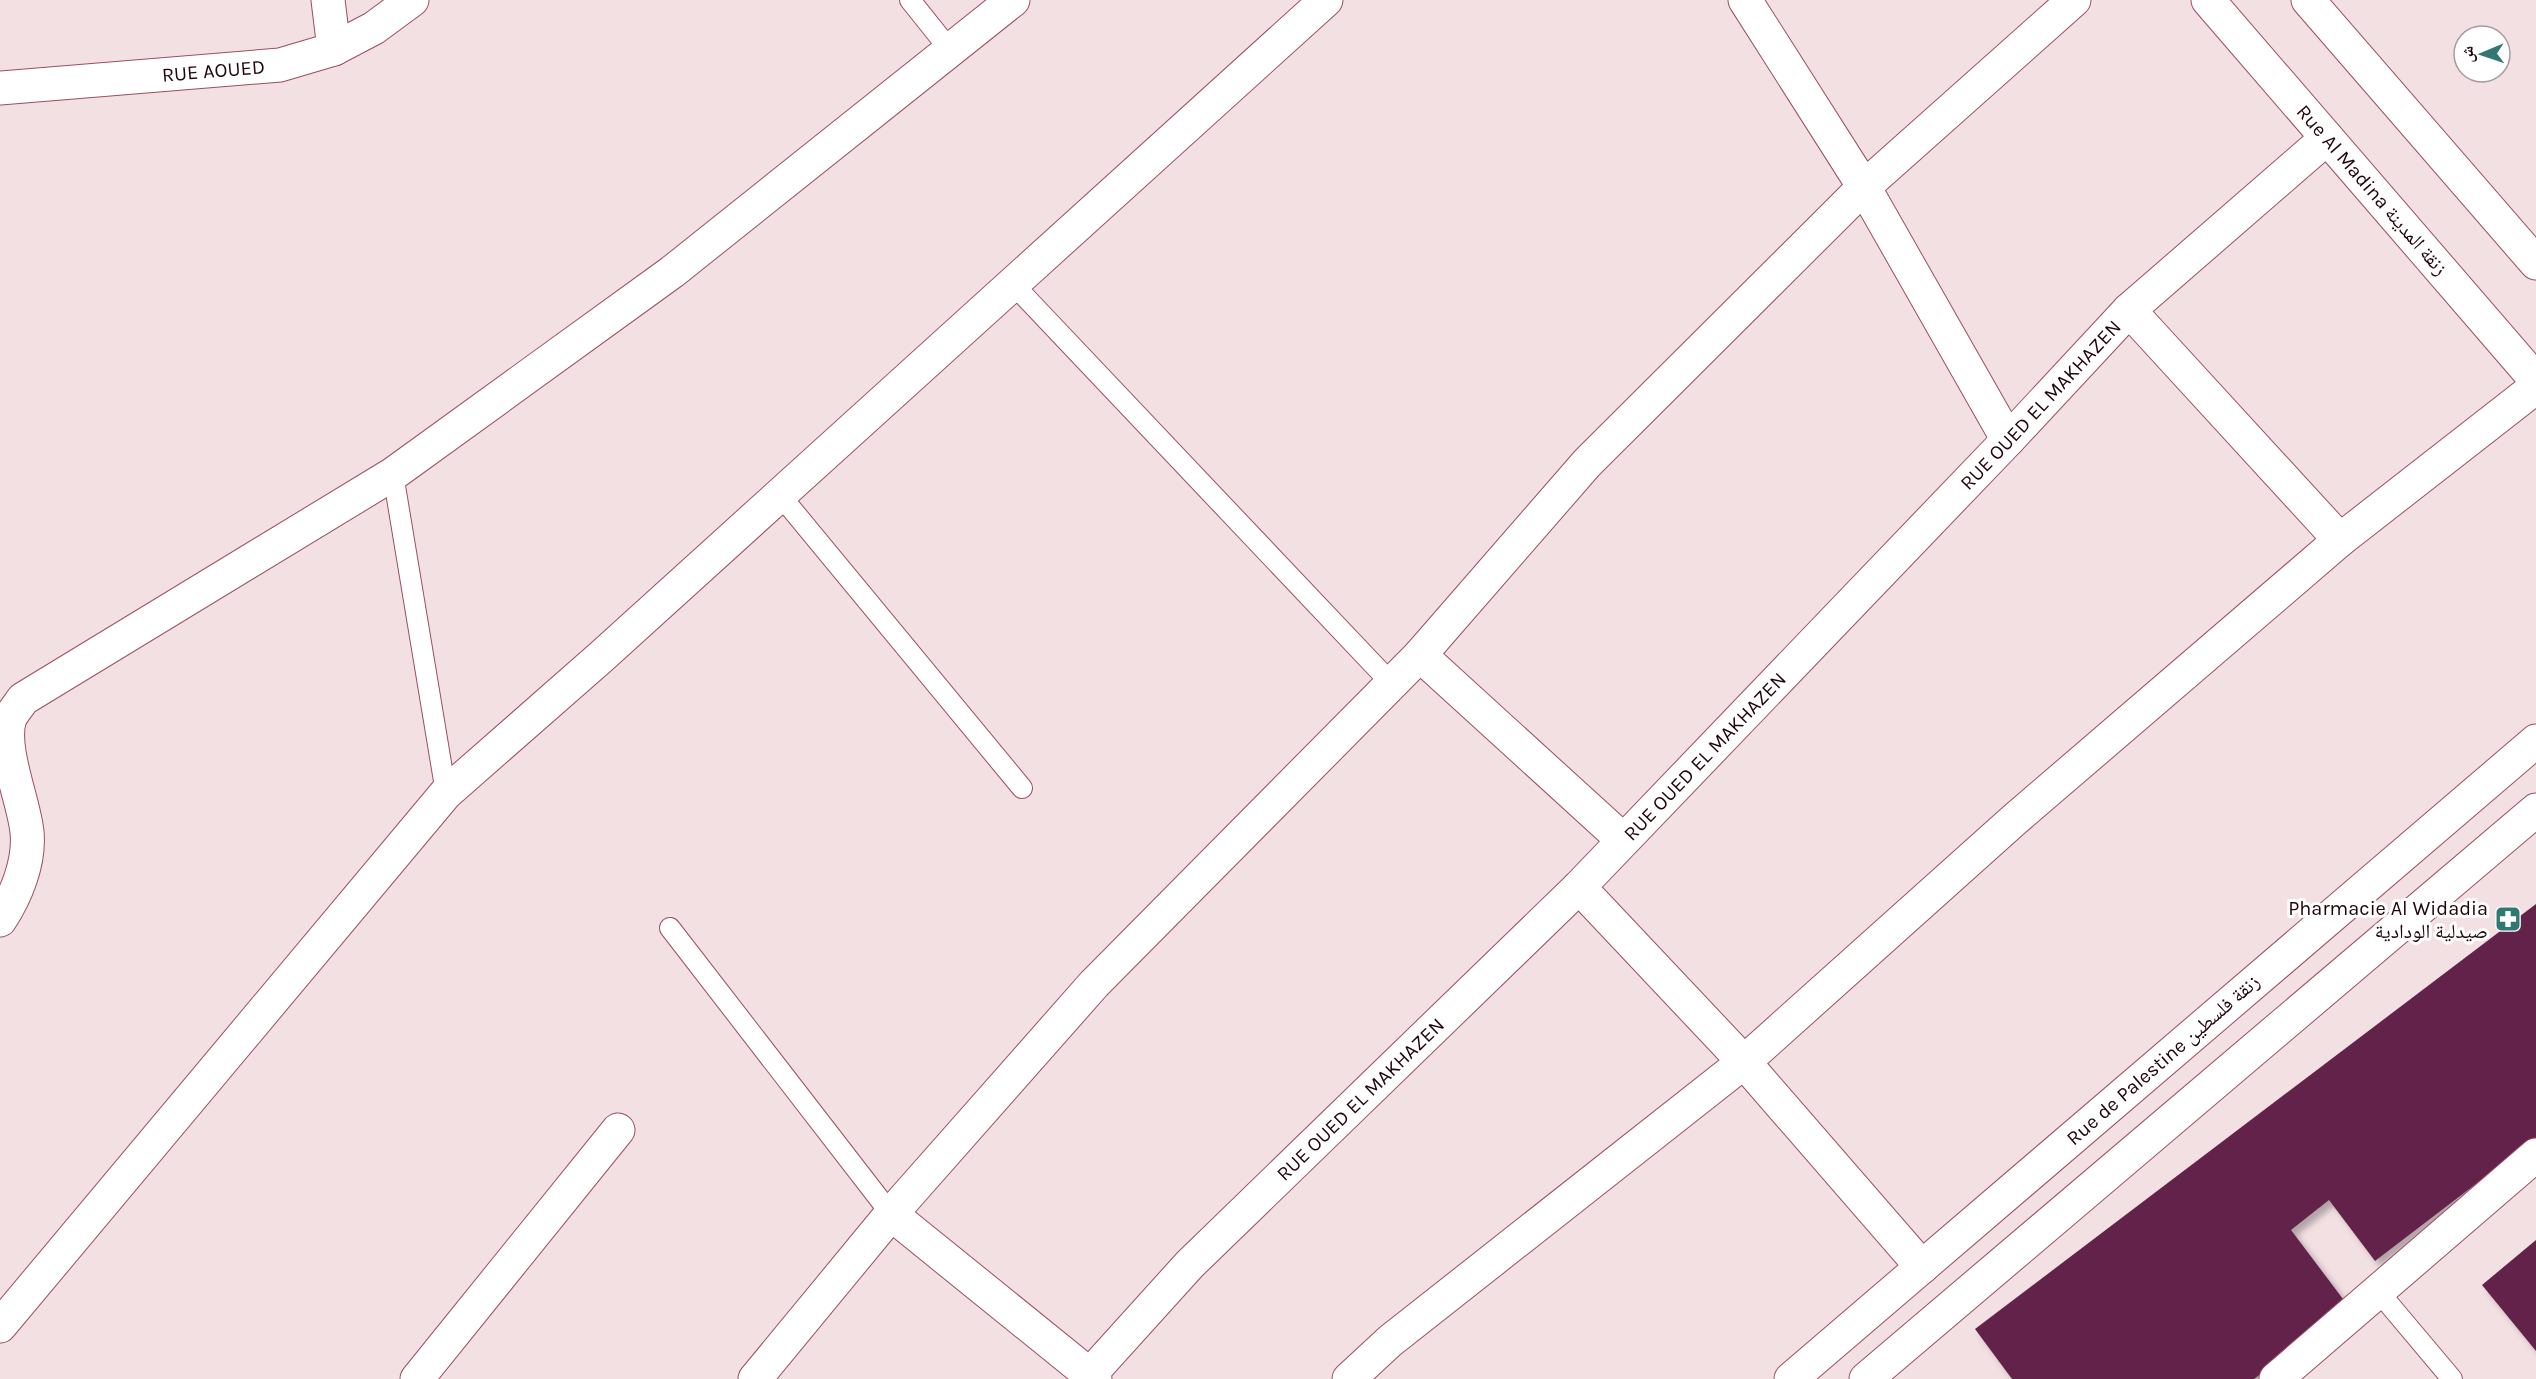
<svg xmlns="http://www.w3.org/2000/svg" width="2536" height="1379" viewBox="0 0 2536 1379" font-family="Karla,'Noto Naskh Arabic',sans-serif">
<style>
.building{fill:#632249;filter:url(#shadow)}
.lines{fill:none;stroke-linecap:round;stroke-linejoin:round}
.lane-casing{stroke:#9c4e60;stroke-width:22}
.street-casing{stroke:#9c4e60;stroke-width:35}
.secondary-casing{stroke:#9c4e60;stroke-width:35}
.lane{stroke:#fff;stroke-width:20}
.street{stroke:#fff;stroke-width:33}
.secondary{stroke:#fff;stroke-width:33}
.labels{text-anchor:middle;dominant-baseline:central;stroke-width:6;stroke-linejoin:round;paint-order:stroke}
.street-label{font-size:20px;fill:#21040c;stroke:#fff}
.poi-label{font-size:20px;fill:#21040c;stroke:#fff;text-anchor:end}
</style>
<defs>
<filter id="shadow"><feDropShadow dx="5.5" dy="5.5" stdDeviation="3" flood-color="#0004"/></filter>
</defs>
<rect width="100%" height="100%" fill="#f3e0e3"/>
<path class="building" d="M2536,904v234l-161,123 -46,-61 -38,30 58,77 -95,72h-242l-37,-50z
M2536,1240v111l-54,-66z"/>
<g class="lines">
<g class="lane-casing">
<path id="lane" d="M910,0l40,50
M1013,284l379,400
M393,474l53,319
M780,495l242,293
M670,928l221,286
M2378,1291l74,88"/>
</g>
<g class="street-casing">
<g id="street">
<path d="M328,0l6,49"/>
<path d="M1745,0l119,187 144,253"/>
<path id="s1" d="M0,88l280,-23 54,-16 40,-21 38,-28"/>
<path d="M2340,540l196,-153"/>
<path d="M1420,655l203,185"/>
<path d="M1579,887l165,175 178,205"/>
<path d="M0,920c16,-24 30,-58 27,-88 -3,-31 -27,-84 -17,-114 3,-6 9,-13 13,-19l370,-225 279,-202 341,-272"/>
<path d="M891,1214l204,165"/>
<path d="M0,1326l446,-533 155,-136 725,-657"/>
<path d="M417,1379l201,-249"/>
<path d="M755,1379l136,-165 203,-230 326,-329 167,-192 277,-276 210,-187"/>
<path id="s2" d="M1086,1379l104,-115 389,-377 429,-447 121,-130 198,-172"/>
<path d="M1349,1379l41,-38 354,-279 270,-242 326,-280 -211,-230"/>
<path d="M2276,1379l260,-224"/>
</g>
</g>
<g class="secondary-casing">
<path id="secondary" d="M2208,0l328,380
M2308,0l228,263
M1791,1379l745,-638
M1866,1379l670,-569"/>
</g>
<use href="#lane" class="lane"/>
<use href="#street" class="street"/>
<use href="#secondary" class="secondary"/>
</g>
<defs>
<g id="pharmacy-square" transform="scale(1.35)"><rect x="-9" y="-9" width="18" height="18" rx="4" fill="#307871" stroke="#fff"/><path d="M-2-6h4v4h4v4h-4v4h-4v-4h-4v-4h4Z" fill="#fff"/></g>
</defs>
<g fill-rule="evenodd">
<use href="#pharmacy-square" x="2508" y="919"/>
</g>
<g class="labels">
<g class="street-label">
<text stroke="none"><textPath href="#s1" startOffset="214">RUE AOUED</textPath></text>
<text transform="translate(2372 190) rotate(49)">Rue Al Madina زنقة المدينة</text>
<text stroke="none"><textPath href="#s2" startOffset="1364">RUE OUED EL MAKHAZEN</textPath></text>
<text stroke="none"><textPath href="#s2" startOffset="878">RUE OUED EL MAKHAZEN</textPath></text>
<text transform="translate(2163 1060) rotate(-41)">Rue de Palestine زنقة فلسطين</text>
<text stroke="none"><textPath href="#s2" startOffset="392">RUE OUED EL MAKHAZEN</textPath></text>
</g>
<g class="poi-label">
<text x="2488" y="908">Pharmacie Al Widadia<tspan x="2488" dy="23">صيدلية الودادية</tspan></text>
</g>
</g>
<g transform="translate(2482 54) rotate(268)"><circle r="28" fill="#ffffff" stroke="#a69b9e" stroke-width="1.5"/>
<path d="M0-4.5L10 22L0 15L-10 22Z" fill="#307871"/>
<text y="-9" font-size="16" font-weight="bold" text-anchor="middle" fill="#21040c">ش</text>
</g>
</svg>
